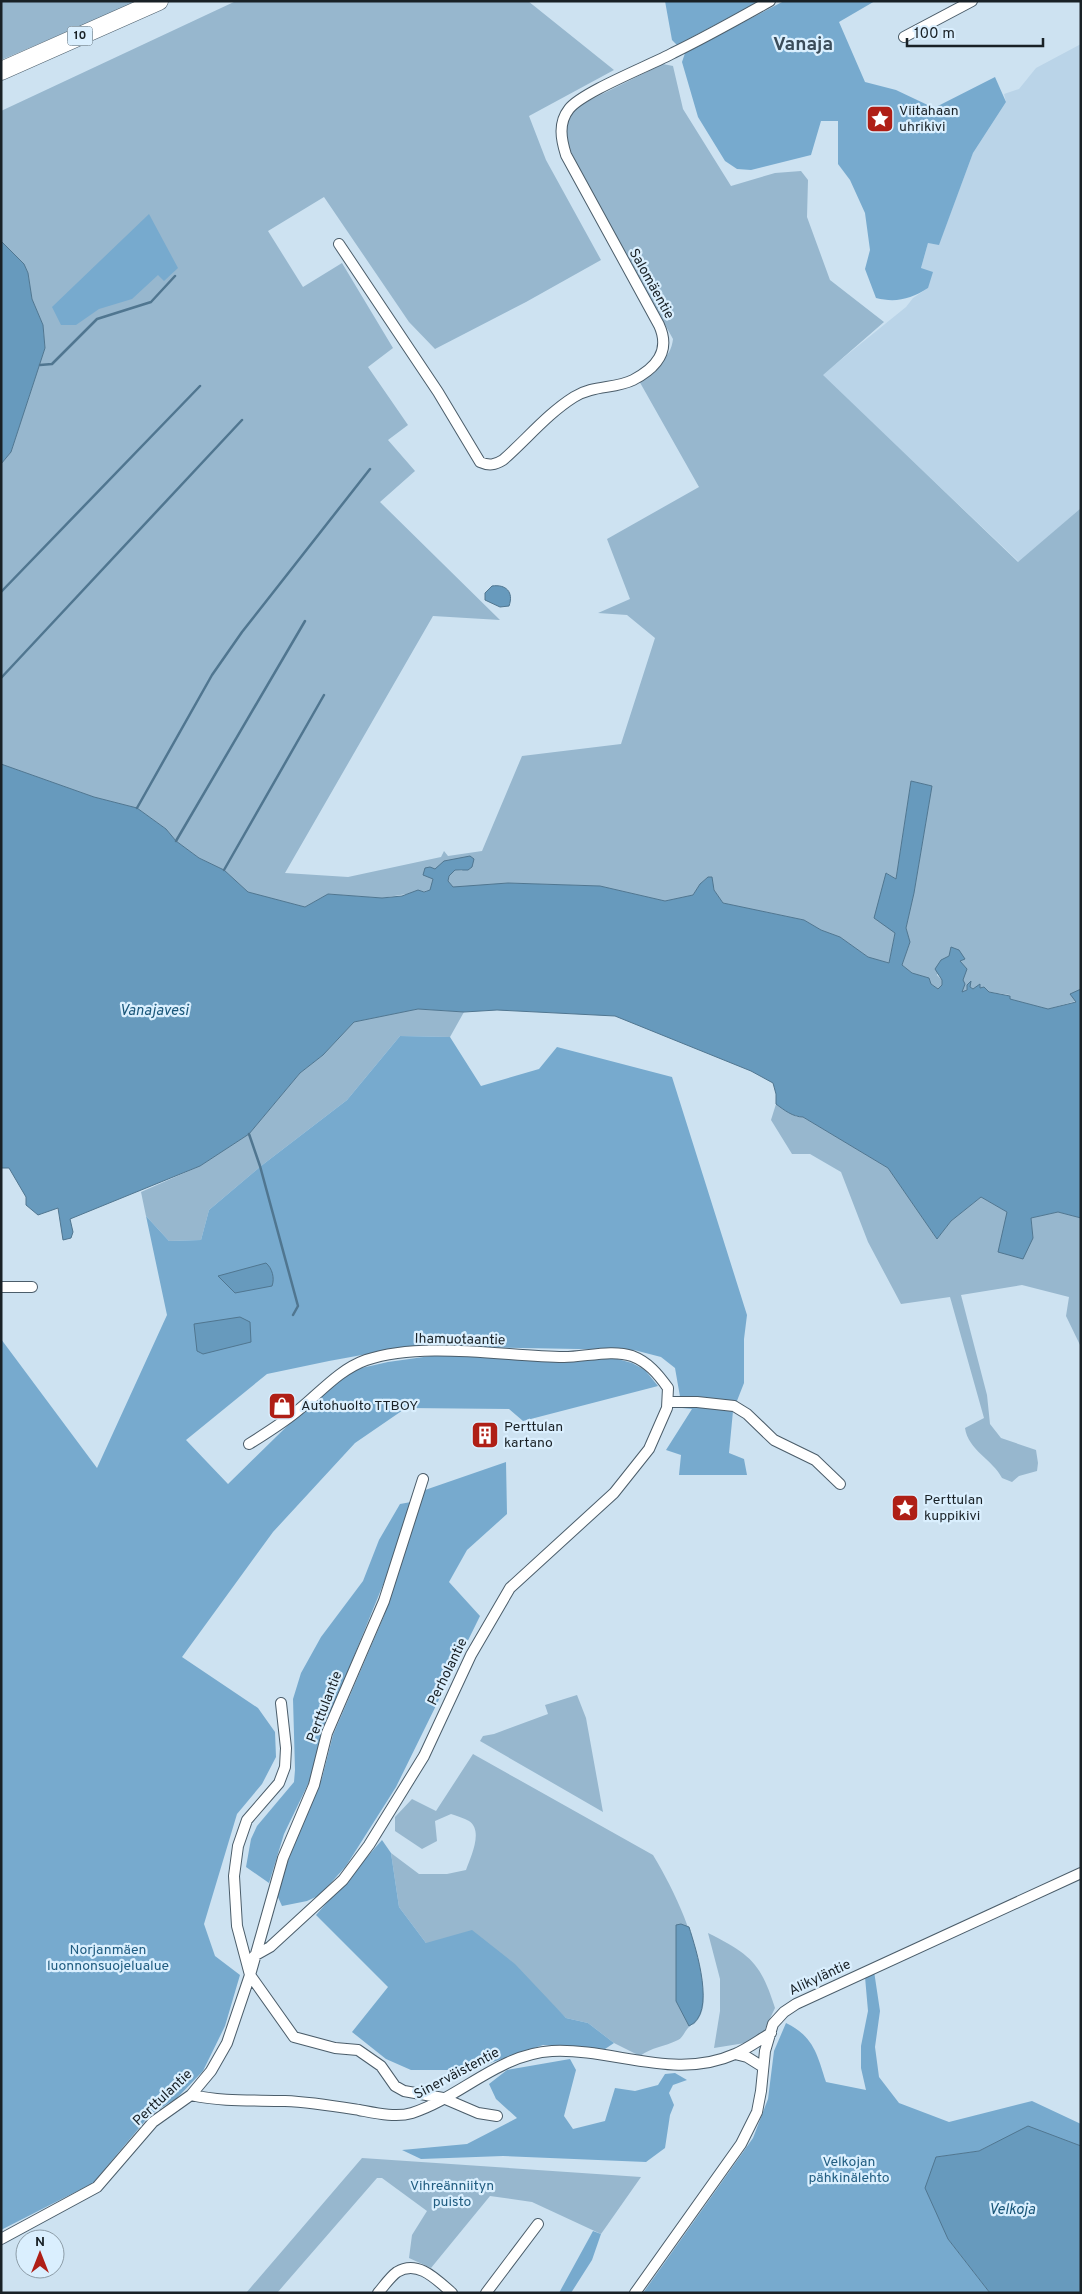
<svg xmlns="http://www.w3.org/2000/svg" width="1082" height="2294" viewBox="0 0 1082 2294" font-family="Overpass,sans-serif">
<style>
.built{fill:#bad4e8}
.green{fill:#97b7ce}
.forest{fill:#77aace}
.water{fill:#679abd;stroke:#507690}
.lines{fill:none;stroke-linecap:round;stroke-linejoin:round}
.stream{stroke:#507690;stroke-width:2.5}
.minor-casing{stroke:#4b5d6a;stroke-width:12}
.trunk-casing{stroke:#4b5d6a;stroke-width:19}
.minor{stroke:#fff;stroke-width:10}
.trunk{stroke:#fff;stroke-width:18}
.labels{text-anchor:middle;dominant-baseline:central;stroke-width:4.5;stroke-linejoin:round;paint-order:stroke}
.shield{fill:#daeffe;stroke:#535f67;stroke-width:1}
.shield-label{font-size:12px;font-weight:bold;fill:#192126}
.poi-label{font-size:14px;fill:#192126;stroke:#daeffe;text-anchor:start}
.street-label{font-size:14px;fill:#192126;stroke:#daeffe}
.park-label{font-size:14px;fill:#215d81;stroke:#daeffe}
.water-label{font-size:15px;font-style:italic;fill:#195679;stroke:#daeffe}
.district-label{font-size:19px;font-weight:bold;fill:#3b4c59;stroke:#daeffe}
</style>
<rect width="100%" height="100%" fill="#cde2f1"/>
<path class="built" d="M1081,44v464l-62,54 -197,-187 84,-68 7,-9 15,-10 -7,-20 7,-25 11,1 34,-91 33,-51 -2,-8 15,-5 17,-21z"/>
<path class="green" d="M1,1h138l-138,59z
M236,1h292l86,69 -85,46 17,44 55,100 -75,42 -91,47 -26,-27 -85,-125 -56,34 35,56 39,-24 51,85 -25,19 40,58 -20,15 27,31 -35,31 120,118 -67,-4 -148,257 63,4 93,-20 3,-6 4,5 34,-5 40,-95 99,-12 34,-106 -28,-23 -29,-2 32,-14 -23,-60 92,-52 -61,-108c16,-11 33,-20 35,-40l-90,-163 -15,-30 -2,-21 7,-15 17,-10 73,-36 10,2 10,43 48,77 44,-13 26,-2 7,9 -1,37 23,63 54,42 -61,53 195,187 63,-54v481l-5,12 -28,8 -38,-10v-4l-21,-3 -5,-5 -4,1v-3l-7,4 -3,-2 -8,6 -2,-32 5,-2 -14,-11 -2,8 -12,19 5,5v5l-4,4 -7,-5 -2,-6 -17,-5 -10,-8 8,-23 -4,-14 8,-35 18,-107 -21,-5 -15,98 -9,-6 8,60 -6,30 -21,-6 -28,-20 -19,-7 -17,-10 -81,-17 -9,-13 -3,-13h-3l-8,7 -7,11 -28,6 -65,-15 -92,-3 -55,5 -5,-7 1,-5 6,-6 7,1 8,-15 -10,3 -29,18 2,2 -2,11 -49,8 -54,-4 -23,13 -57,-15 -24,-22 -25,-12 -23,-17 -10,-12 -29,-21 -43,-11 -93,-33v-300l10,-12 34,-104 -2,-23 -11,-26 -4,-26 -4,-9 -23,-23v-130z
M418,1009l46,3 -14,25 -50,-1 -53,64 -86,66 -52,44 -8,30 -32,1 -23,-25 -5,-24 59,-26 49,-32 51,-61 23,-18 31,-33z
M776,1104l21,13h6l85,51 49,71 14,-18 30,-24 26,15 26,26 -2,-20 27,-6 23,6v129l-15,-31 3,-19 -47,-12 -61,10 26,100 3,29 11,14 35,12 2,13 -1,8 -18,5 -7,6 -10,-4c-9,-18 -34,-28 -37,-50l19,-10 -34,-121 -49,7 -33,-62 -27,-70 -31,-18h-18l-21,-34z
M577,1695l9,23 17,94 -123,-71 3,-5 11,-2 54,-20 -3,-9z
M473,1754l180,101c24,40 42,81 49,127 2,14 4,29 -6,40 -4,5 -1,0 -6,4 -5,4 -7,12 -12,14 -14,7 -26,7 -38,16l-26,-13 -26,-20 -22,-5 -19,-18 -121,-57 -27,-36 -8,-54 28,21h28l19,-4c4,-12 18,-39 3,-49 -5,-3 -12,-5 -18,-7l-16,7 2,20 -15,8 -27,-18v-14l17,-18 24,12z
M708,1933c42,21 53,30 67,75l-11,23 -19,12 -31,5 6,-37v-32z
M362,2158l279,19 -40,57 -69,-32 -42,-6 -59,72 -22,-10 3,-23 15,-24 -45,-33h-5l-100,115h-31z"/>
<path class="forest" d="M665,1h95l-83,44 -5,-5z
M784,1h91l-36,21 26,60 31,8 38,18 61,-31 11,25 -33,51 -34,92 -11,-2 -7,25 12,4 -5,16c-17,11 -32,15 -52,10l-11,-29 5,-19 -5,-37 -15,-33 -12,-16v-43h-17l-10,34 -60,15 -14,-1 -12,-8 -27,-44 -16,-55 3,-9z
M149,214l29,54 -14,13 -6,-6 -26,24 -33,10 -23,16h-15l-9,-18z
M400,1036l50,1 31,49 58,-17 18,-22 115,30 75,238 -3,24v44l-11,28 -4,42 15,6 3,16h-68l2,-20 -15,-5 26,-41 -10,-1 -7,-40 -14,-11 -27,-7 -223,-4 -82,15 -62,13 -81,66 42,44 97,-95 32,-20 31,-7 50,-7 135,7 41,-4 18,5 13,7 13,16 -135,35 -14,-12 -103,-1 -51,35 -82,89 -91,125 76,51 17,24 1,25 -14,27 -25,30 -33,110 11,32 25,19 -15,51 -22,45 -26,27 -27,17 -57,68 -92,47v-891l96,129 70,-153 -21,-99 23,25 32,-1 8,-30 52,-44 86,-66z
M506,1462l1,52 -40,36 -18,32 31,34 -84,171 -50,79 -26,29 -13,6 -25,5 -5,-11 13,-40 32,-77 11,-43 51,-119 13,-48 28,-78z
M411,1502l-22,68 -65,160 -14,50 -26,54 -15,49 -23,-16 5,-28 6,-13 37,-44 1,-12 -2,-71 8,-26 20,-36 42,-56 16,-41 21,-36z
M382,1840l9,13 8,54 27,36 46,-13 43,34 51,54 22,5 26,20 -9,6 -62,-4 -74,25h-58l-25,-11 -34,-27 36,-45 -72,-72z
M874,1971l6,40 -5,36 4,30 20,26 50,19 83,-21 49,23v22l-53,-19 -49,24 -43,6 12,82 42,54h-347l110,-155 15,-39 6,-48 12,-28c28,14 31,31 40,59l40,8 -5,-22v-22l7,-35 -3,-34z
M570,2059l6,11 -12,46 9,13 32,-8 10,-33 20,3 23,-6 7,-11 10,-1 12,7 -14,5 -4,8 5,12 -4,10 -5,33 -19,14 -143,-6 -82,3 -19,-9 65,-6 50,-26 -21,-19 -7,-15 18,-14z
M593,2231l8,3 -9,26 -21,33h-12z"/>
<path class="water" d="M1,241l23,23 4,9 4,26 11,26 2,23 -34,104 -10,12z
M492,586c14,-2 22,6 17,20l-9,1 -15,-7v-7z
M1,764l93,33 43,11 29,21 10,12 23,17 25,12 24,22 57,15 23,-13 54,4 20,-2 16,-6 6,2 6,-2 3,-11 -10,-4 2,-7 5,-1 5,2 9,-8 26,-5 4,3 -2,8 -4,3h-13l-6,6 -1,5 5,6 55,-4 92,3 65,15 28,-6 7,-11 8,-7h4l2,13 9,13 81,17 17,10 19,7 28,20 21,6 6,-30 -21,-15 12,-45 10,6 15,-98 21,5 -18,107 -8,35 4,14 -8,23 10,8 17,5 2,6 7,5 4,-4v-5l-7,-11 6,-9 8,-4 2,-9 8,3 6,9 -5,2 7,8 -4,11 2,4 -3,8 5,-2v-5l4,-4 -1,6 3,2 7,-5v4l4,-1 5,5 21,4v3l38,10 28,-7 -6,-8 11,-5v229l-23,-6 -27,6 2,20 -10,21 -25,-7 9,-40 -26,-15 -30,24 -14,18 -49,-71 -85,-51c-10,0 -19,-7 -27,-13v-10l-3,-11 -22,-12 -136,-55 -118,-6 -33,2 -46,-3 -64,13 -31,33 -23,18 -51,61 -49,32 -130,53 3,13 -2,6 -8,2 -5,-32 -20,7 -12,-10v-8l-17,-29h-8z
M266,1263c6,5 9,15 6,23l-37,7 -17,-17z
M240,1317l10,5 1,20 -48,12 -6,-3 -3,-27z
M681,1924l8,3c7,22 28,87 0,99l-13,-25v-76z
M1028,2126l53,20v147h-91l-42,-54 -23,-51 11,-31 43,-6z"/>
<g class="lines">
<path class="stream" d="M40,365l12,-1 45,-45 54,-17 24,-26
M1,592l199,-206
M1,678l241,-258
M137,808l75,-133 30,-43 128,-163
M176,841l129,-220
M224,870l100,-175
M249,1134l11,32 38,140 -5,9"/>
<g class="minor-casing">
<path id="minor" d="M904,37l68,-36
M339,244l99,148 42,70c9,4 15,3 23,-2 24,-21 44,-46 71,-63 19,-12 41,-8 59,-17 23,-12 38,-29 26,-55l-93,-170c-5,-16 -8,-32 3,-46 13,-17 82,-44 104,-56 33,-16 65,-34 97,-52
M1,1287h31
M669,1402h28l37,4 13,8 27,26 41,20 25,24
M249,1444c16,-10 32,-20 47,-32 23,-18 42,-42 70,-52 57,-19 137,-4 198,-3 21,0 48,-8 68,-1 16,6 26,18 36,32l-1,20 -18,41 -35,44 -104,95 -39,67 -47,101 -55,89 -26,35 -73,67 -16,9
M281,1703l5,45 -1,19 -6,16 -32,37 -9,26 -4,30 3,50 13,49 44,62 41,11 23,2 23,16 14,20 9,5 39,7 35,15 19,3
M735,2054l12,3 16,10
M191,2095c32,7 61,5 94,6 25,1 49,5 74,9 16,3 37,8 53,3 49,-16 87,-59 140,-62 62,-3 123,30 183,3 12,-5 24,-14 36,-21
M1,2239l96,-52 56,-65 38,-27 20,-24 16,-28 23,-68 33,-117 31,-73 13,-52 57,-132 39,-122
M378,2293c6,-7 12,-16 19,-21 21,-13 40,8 55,21
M486,2293l52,-69
M635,2293l106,-149 16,-32 4,-21 4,-40 8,-27 11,-12 12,-8 285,-131"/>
</g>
<g class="trunk-casing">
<path id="trunk" d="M1,71l158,-70"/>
</g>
<use href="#minor" class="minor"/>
<use href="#trunk" class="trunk"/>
</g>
<defs>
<g id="sight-square" transform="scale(1.4375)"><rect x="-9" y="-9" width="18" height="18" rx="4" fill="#af1f16" stroke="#daeffe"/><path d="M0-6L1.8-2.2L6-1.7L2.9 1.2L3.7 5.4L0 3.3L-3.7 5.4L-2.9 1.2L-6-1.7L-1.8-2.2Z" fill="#fff"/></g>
<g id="shop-square" transform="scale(1.4375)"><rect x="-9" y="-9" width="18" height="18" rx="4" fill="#af1f16" stroke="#daeffe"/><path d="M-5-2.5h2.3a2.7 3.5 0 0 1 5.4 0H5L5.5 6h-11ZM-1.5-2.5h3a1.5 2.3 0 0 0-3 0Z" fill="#fff"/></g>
<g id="building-square" transform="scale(1.4375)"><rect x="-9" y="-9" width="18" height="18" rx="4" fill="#af1f16" stroke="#daeffe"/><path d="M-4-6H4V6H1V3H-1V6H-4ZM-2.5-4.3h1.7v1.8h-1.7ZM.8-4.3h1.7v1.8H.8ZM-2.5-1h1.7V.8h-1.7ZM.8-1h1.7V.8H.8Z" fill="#fff"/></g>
</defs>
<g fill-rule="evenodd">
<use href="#sight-square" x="880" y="119"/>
<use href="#shop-square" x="282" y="1406"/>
<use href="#building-square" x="485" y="1435"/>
<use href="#sight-square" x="905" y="1508"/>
</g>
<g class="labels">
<rect class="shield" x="67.5" y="26.5" width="25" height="19" rx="4"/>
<g class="shield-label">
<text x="80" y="36">10</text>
</g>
<g class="poi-label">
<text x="899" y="111">Viitahaan<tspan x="899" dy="16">uhrikivi</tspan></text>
<text x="301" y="1406">Autohuolto TTBOY</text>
<text x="504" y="1427">Perttulan<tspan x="504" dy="16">kartano</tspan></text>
<text x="924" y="1500">Perttulan<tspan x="924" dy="16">kuppikivi</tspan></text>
</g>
<g class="street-label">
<text transform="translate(651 284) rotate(61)">Salomäentie</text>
<text transform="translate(460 1340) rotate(1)">Ihamuotaantie</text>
<text transform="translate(448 1672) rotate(-64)">Perholantie</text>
<text transform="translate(325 1707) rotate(-69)">Perttulantie</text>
<text transform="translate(820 1978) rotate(-25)">Alikyläntie</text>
<text transform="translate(457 2074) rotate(-28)">Sinerväistentie</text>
<text transform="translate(163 2098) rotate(-43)">Perttulantie</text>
</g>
<g class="park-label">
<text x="108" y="1950">Norjanmäen<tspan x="108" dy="16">luonnonsuojelualue</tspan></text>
<text x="849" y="2162">Velkojan<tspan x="849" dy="16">pähkinälehto</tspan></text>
<text x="452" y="2186">Vihreänniityn<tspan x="452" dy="16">puisto</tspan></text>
</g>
<g class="water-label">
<text x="154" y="1011">Vanajavesi</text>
<text x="1012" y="2210">Velkoja</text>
</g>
<g class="district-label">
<text x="803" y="45">Vanaja</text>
</g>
</g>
<rect width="1082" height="2294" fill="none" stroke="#192126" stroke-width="5"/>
<g transform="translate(40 2254)"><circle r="24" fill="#daeffe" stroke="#8d9da8"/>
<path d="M0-4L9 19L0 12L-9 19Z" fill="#af1f16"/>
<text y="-8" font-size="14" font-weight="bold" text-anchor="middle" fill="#192126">N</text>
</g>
<path d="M907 38v8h136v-8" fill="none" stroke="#192126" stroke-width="2.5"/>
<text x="914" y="38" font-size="15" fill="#192126" stroke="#daeffe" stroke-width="4" paint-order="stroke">100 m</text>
</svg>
